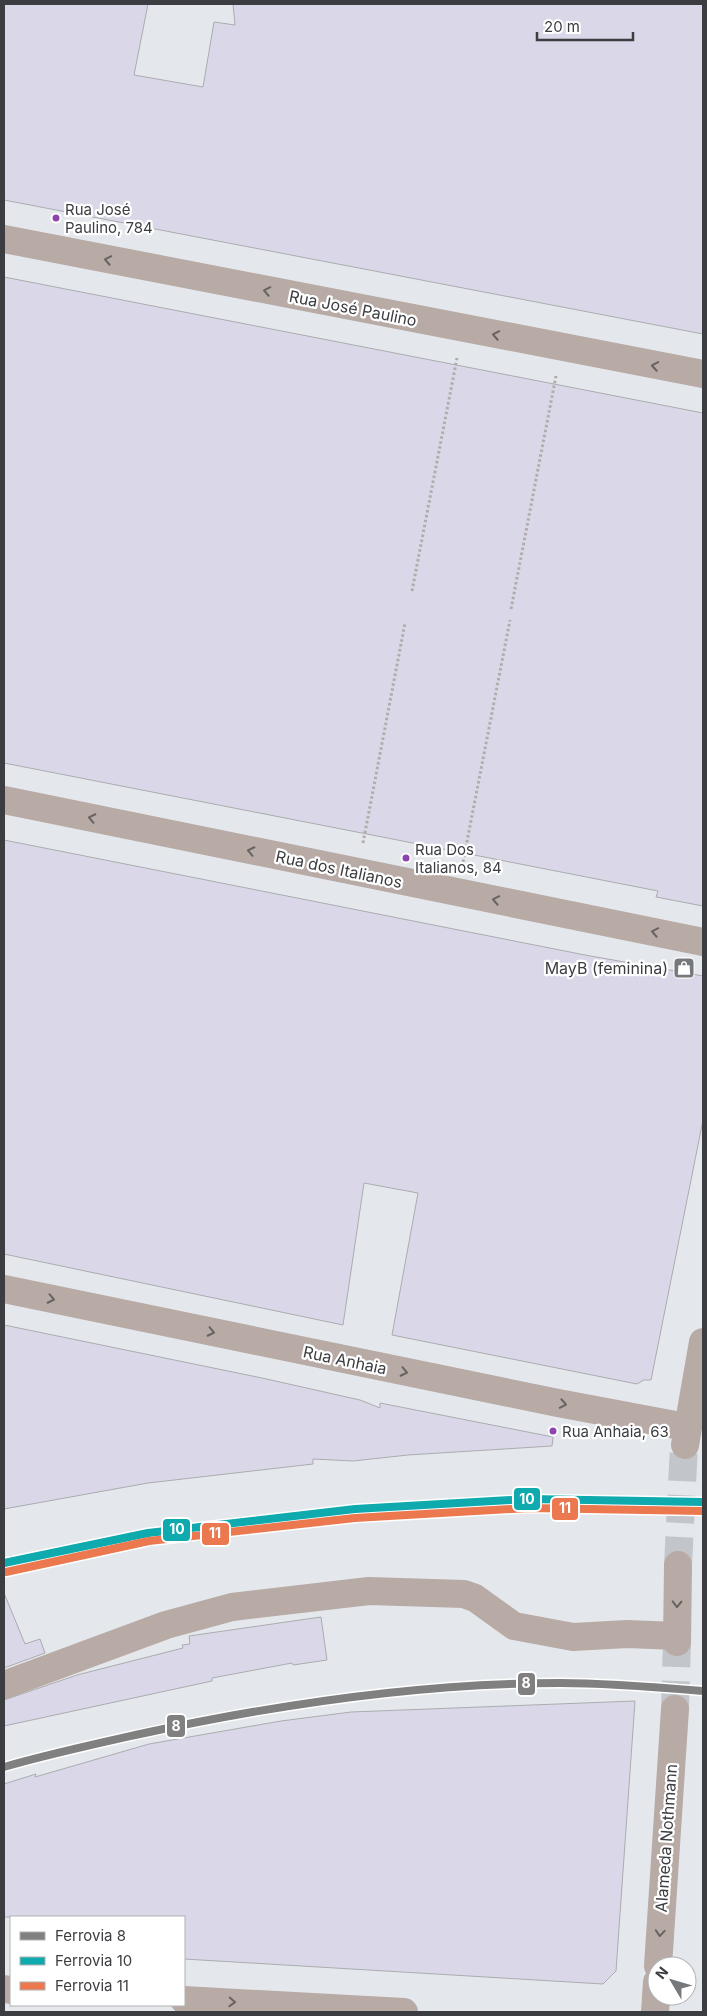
<svg xmlns="http://www.w3.org/2000/svg" width="707" height="2016" viewBox="0 0 707 2016" font-family="Inter,sans-serif">
<style>
.building{fill:#dad8e8;stroke:#aaacaf}
.lines{fill:none;stroke-linecap:round;stroke-linejoin:round}
.minor-tunnel{stroke:#c2c6ca;stroke-width:28;stroke-dasharray:28 14;stroke-linecap:butt}
.path{stroke:#b2aba9;stroke-width:3;stroke-dasharray:2.5 2.5;stroke-linecap:butt}
.minor{stroke:#b8aaa5;stroke-width:28}
.rail-1-casing{stroke:#fff;stroke-width:11}
.rail-2-casing{stroke:#fff;stroke-width:11}
.rail-3-casing{stroke:#fff;stroke-width:11}
.rail-1{stroke:#808080;stroke-width:8}
.rail-2{stroke:#0faaad;stroke-width:8}
.rail-3{stroke:#eb784e;stroke-width:8}
.oneway{stroke:#676363}
.bus-dot{fill:#8e44ad;stroke:#fff;stroke-width:2}
.labels{text-anchor:middle;dominant-baseline:central;stroke-width:4.5;stroke-linejoin:round;paint-order:stroke}
.bus-label{font-size:15px;fill:#3b3d40;stroke:#fff;text-anchor:start}
.street-label{font-size:16px;fill:#3b3d40;stroke:#fff}
.poi-label{font-size:16px;fill:#3b3d40;stroke:#fff;text-anchor:end}
.line-badge{stroke:#fff;stroke-width:2}
.badge-label{font-size:14px;text-anchor:middle;font-weight:bold;fill:#fff}
</style>
<rect width="100%" height="100%" fill="#e4e8ec"/>
<path class="building" d="M4,4h144l-14,71 69,12 11,-65 21,3 -2,-21h470v330l-699,-134z
M4,277l699,136v493l-47,-9 2,-6 -654,-128z
M4,840l581,115 118,21v144l-52,260h-7l-7,4 -245,-49 26,-142 -54,-10 -21,142 -339,-71z
M4,1325l258,53 98,22 20,8v-5l173,34 -1,9 -144,9 -55,6 -40,-2v5l-165,19 -144,26z
M4,1593l21,51 15,-5 5,14 -41,15z
M321,1617l6,43 -34,5 -1,-2 -80,15v3l-208,45v-26l73,-25 106,-27 -1,-3 8,-1 -1,-8z
M635,1701l-19,270 -13,13 -419,-25v-42h-180v-133l32,-10 -1,3 114,-33 132,-23 70,-9z"/>
<g class="lines">
<path class="minor-tunnel" d="M678,1565l6,-119
M675,1709l2,-67"/>
<path class="path" d="M412,591l45,-233
M511,609l45,-233
M363,843l42,-220
M463,862l47,-242"/>
<path class="minor" d="M4,239l699,135
M4,800l699,142
M4,1289l554,114 128,24
M685,1445l18,-103
M677,1642l1,-77
M4,1685l162,-60 66,-18 137,-16 95,3 11,4 39,28 59,11 54,-3 50,2
M658,1966l17,-257
M4,1989l7,1
M184,2000l220,12
M655,2012l2,-30"/>
<g class="rail-1-casing">
<path id="rail-1" d="M4,1767c45,-13 91,-23 136,-33 138,-30 278,-51 420,-51 47,0 95,4 143,8"/>
</g>
<g class="rail-2-casing">
<path id="rail-2" d="M4,1563l144,-30 207,-24 174,-10 174,3"/>
</g>
<g class="rail-3-casing">
<path id="rail-3" d="M6,1572l143,-31 206,-23 174,-10 174,3"/>
</g>
<use href="#rail-1" class="rail-1"/>
<use href="#rail-2" class="rail-2"/>
<use href="#rail-3" class="rail-3"/>
</g>
<defs><path id="oneway-chevron" d="M-2-3.5L2.5 0L-2 3.5" fill="none" stroke-width="1.6" stroke-linecap="round" stroke-linejoin="round" transform="scale(1.25)"/></defs>
<g class="oneway">
<use href="#oneway-chevron" transform="translate(108 260) rotate(-169)"/>
<use href="#oneway-chevron" transform="translate(267 291) rotate(-169)"/>
<use href="#oneway-chevron" transform="translate(496 335) rotate(-169)"/>
<use href="#oneway-chevron" transform="translate(655 366) rotate(-170)"/>
<use href="#oneway-chevron" transform="translate(92 818) rotate(-168)"/>
<use href="#oneway-chevron" transform="translate(251 851) rotate(-168)"/>
<use href="#oneway-chevron" transform="translate(496 900) rotate(-169)"/>
<use href="#oneway-chevron" transform="translate(655 932) rotate(-169)"/>
<use href="#oneway-chevron" transform="translate(51 1299) rotate(12)"/>
<use href="#oneway-chevron" transform="translate(211 1332) rotate(12)"/>
<use href="#oneway-chevron" transform="translate(404 1372) rotate(12)"/>
<use href="#oneway-chevron" transform="translate(563 1404) rotate(11)"/>
<use href="#oneway-chevron" transform="translate(677 1604) rotate(91)"/>
<use href="#oneway-chevron" transform="translate(660 1933) rotate(94)"/>
<use href="#oneway-chevron" transform="translate(232 2002) rotate(3)"/>
</g>
<defs>
<g id="shop-square" transform="scale(1.125)"><rect x="-9" y="-9" width="18" height="18" rx="4" fill="#76797c" stroke="#fff"/><path d="M-5-2.5h2.3a2.7 3.5 0 0 1 5.4 0H5L5.5 6h-11ZM-1.5-2.5h3a1.5 2.3 0 0 0-3 0Z" fill="#fff"/></g>
</defs>
<g fill-rule="evenodd">
<use href="#shop-square" x="684" y="968"/>
</g>
<g class="bus-dot">
<circle cx="56" cy="218" r="4.5"/>
<circle cx="406" cy="858" r="4.5"/>
<circle cx="553" cy="1431" r="4.5"/>
</g>
<g class="labels">
<g class="bus-label">
<text x="65" y="209">Rua José<tspan x="65" dy="18">Paulino, 784</tspan></text>
<text x="415" y="849">Rua Dos<tspan x="415" dy="18">Italianos, 84</tspan></text>
<text x="562" y="1431">Rua Anhaia, 63</text>
</g>
<g class="street-label">
<text transform="translate(353 308) rotate(11)">Rua José Paulino</text>
<text transform="translate(339 869) rotate(12)">Rua dos Italianos</text>
<text transform="translate(345 1360) rotate(12)">Rua Anhaia</text>
<text transform="translate(666 1838) rotate(-86)">Alameda Nothmann</text>
</g>
<g class="poi-label">
<text x="668" y="968">MayB (feminina)</text>
</g>
</g>
<g class="line-badge">
<rect x="513" y="1487" width="28" height="24" rx="5" fill="#0faaad"/>
<rect x="551" y="1497" width="28" height="24" rx="5" fill="#eb784e"/>
<rect x="162" y="1518" width="29" height="24" rx="5" fill="#0faaad"/>
<rect x="201" y="1522" width="29" height="24" rx="5" fill="#eb784e"/>
<rect x="517" y="1672" width="19" height="24" rx="5" fill="#808080"/>
<rect x="166" y="1714" width="20" height="24" rx="5" fill="#808080"/>
</g>
<g class="badge-label">
<text x="527" y="1504">10</text>
<text x="565" y="1513">11</text>
<text x="177" y="1534">10</text>
<text x="215" y="1538">11</text>
<text x="526" y="1688">8</text>
<text x="176" y="1731">8</text>
</g>
<rect width="707" height="2016" fill="none" stroke="#3b3d40" stroke-width="10"/>
<rect x="10" y="1916" width="175" height="90" fill="#ffffff" stroke="#b1b1b3"/>
<rect x="20" y="1932" width="25" height="8" fill="#808080" stroke="#b1b1b3"/>
<text x="55" y="1941" font-size="15" fill="#3b3d40">Ferrovia 8</text>
<rect x="20" y="1957" width="25" height="8" fill="#0faaad" stroke="#b1b1b3"/>
<text x="55" y="1966" font-size="15" fill="#3b3d40">Ferrovia 10</text>
<rect x="20" y="1982" width="25" height="8" fill="#eb784e" stroke="#b1b1b3"/>
<text x="55" y="1991" font-size="15" fill="#3b3d40">Ferrovia 11</text>
<g transform="translate(672 1981) rotate(308)"><circle r="24" fill="#ffffff" stroke="#b1b1b3"/>
<path d="M0-4L9 19L0 12L-9 19Z" fill="#76797c"/>
<text y="-8" font-size="14" font-weight="bold" text-anchor="middle" fill="#3b3d40">N</text>
</g>
<path d="M537 32v8h96v-8" fill="none" stroke="#3b3d40" stroke-width="2.5"/>
<text x="544" y="32" font-size="15" fill="#3b3d40" stroke="#ffffff" stroke-width="4" paint-order="stroke">20 m</text>
</svg>
